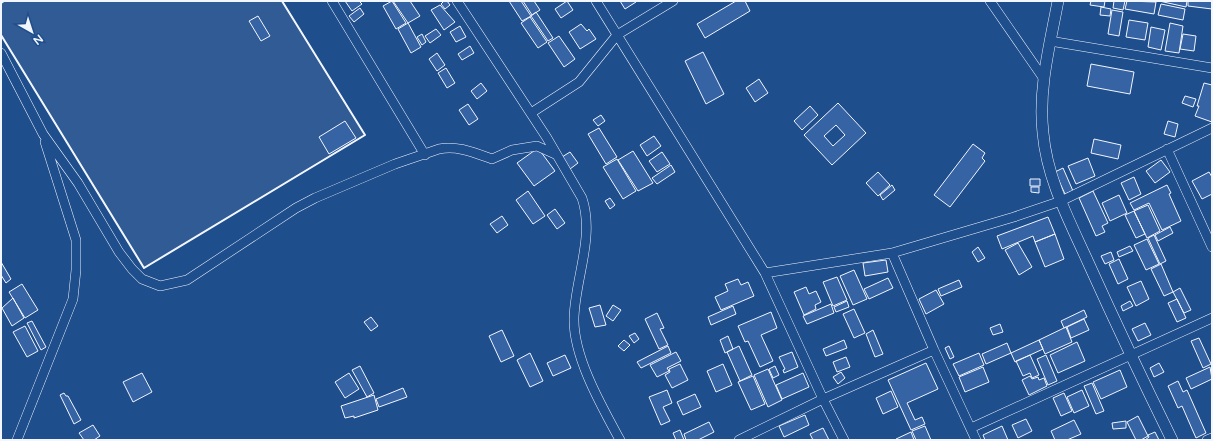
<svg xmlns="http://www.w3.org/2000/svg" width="1213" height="441" viewBox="0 0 1213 441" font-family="'Varela Round',sans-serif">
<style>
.built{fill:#305b95;stroke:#a8bbd7}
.building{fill:#3563a3;stroke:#f2f6ff;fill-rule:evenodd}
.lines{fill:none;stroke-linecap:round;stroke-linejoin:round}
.minor-casing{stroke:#f2f6ff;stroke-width:10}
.tertiary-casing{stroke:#f2f6ff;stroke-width:12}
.minor{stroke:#1f4e8c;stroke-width:9}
.tertiary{stroke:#1f4e8c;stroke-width:11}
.wall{stroke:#f2f6ff;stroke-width:2}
</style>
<rect width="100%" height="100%" fill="#1f4e8c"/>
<path class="built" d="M4,1h278l83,134 -221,133 -143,-233v-32z"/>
<path class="building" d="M345,1h14l3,3 -10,7z
M392,1l14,22 -10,6 -13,-23z
M393,1h17l10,15 -12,7z
M444,1h3l3,4 -5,4 -4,-5z
M509,1h12l10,15 -9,5z
M523,1h11l6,9 -8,5z
M567,1l6,9 -12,8 -6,-9z
M620,1h15l1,1 -11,7z
M736,1h9l5,10 -45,27 -8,-14z
M1091,1h14l-1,6 -14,-2z
M1114,1h11l-2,9 -10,-2z
M1127,1l29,1 -2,12 -29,-5z
M1159,1h28l-1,6z
M1188,1h24v8l-24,-3z
M1161,4l24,5 -2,11 -25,-5z
M440,5l15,17 -11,8 -13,-20z
M1101,7l10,2 -1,7 -10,-1z
M360,8l4,6 -10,8 -5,-6z
M1112,10l11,2 -4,24 -11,-2z
M536,12l17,26 -5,3 -17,-25z
M258,16l12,20 -9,5 -12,-20z
M530,17l17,25 -9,6 -17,-25z
M1129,20l19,3 -3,17 -19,-3z
M408,23l13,24 -10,6 -13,-24z
M1170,23l13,3 -4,27 -14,-2z
M581,24l6,7 2,-2 7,10 -16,10 -11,-17z
M460,26l6,11 -10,5 -6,-10z
M1151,27l14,3 -4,20 -13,-3z
M436,29l5,6 -11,8 -5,-7z
M422,34l4,8 -4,3 -5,-8z
M1183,34l13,2 -2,15 -14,-2z
M559,36l16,23 -11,8 -16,-24z
M470,46l4,7 -12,7 -4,-6z
M703,52l21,42 -18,10 -21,-43z
M437,53l8,12 -8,6 -8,-12z
M1091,64l43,8 -4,22 -43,-8z
M446,68l9,15 -8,5 -9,-15z
M759,79l9,14 -13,9 -9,-14z
M481,83l6,8 -10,8 -6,-8z
M1204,83l8,2v37l-17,-6 4,-10h-2z
M1185,96l11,3 -3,8 -11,-4z
M838,103l28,30 -34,32 -28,-30zM836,125l9,10 -12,11 -9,-10z
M468,104l10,15 -9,6 -10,-15z
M810,106l8,9 -16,15 -8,-9z
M601,115l4,6 -7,5 -5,-6z
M345,121l11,17 -27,16 -10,-17z
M1168,121l10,3 -3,13 -11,-3z
M599,128l18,29 -11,7 -18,-30z
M654,136l7,10 -14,10 -7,-11z
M1094,139l27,6 -3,14 -27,-6z
M973,144l12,9 -3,5 3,3 -35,46 -16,-12z
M538,148l17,23 -21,15 -17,-23z
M633,151l20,32 -15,8 -20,-31z
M570,152l8,11 -8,6 -8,-12z
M662,152l8,12 -13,8 -8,-11z
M1088,158l7,18 -19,8 -8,-18z
M617,159l19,32 -13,8 -20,-32z
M1161,160l9,12 -15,11 -9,-12z
M671,165l4,7 -18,12 -5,-6z
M1063,168l10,23 -8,3 -10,-22z
M878,172l12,13 -12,11 -12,-13z
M1209,172l3,5v17l-10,5 -10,-18z
M1134,177l7,17 -12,6 -8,-17z
M1030,179h10v7h-10z
M892,185l3,5 -12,10 -3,-5z
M1167,185l4,8 -2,1 12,27 -19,9 -13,-27 -15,7 -4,-7z
M1031,187h8v6l-8,-1z
M528,191l17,25 -12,8 -17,-24z
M1093,191l15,32 -6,3 3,6 -9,4 -17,-38z
M1119,195l8,18 -17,8 -8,-18z
M610,198l5,7 -5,4 -5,-8z
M1148,205l12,26 -13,7 -13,-27z
M555,209l10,14 -8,6 -10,-14z
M1134,211l11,23 -9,4 -11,-23z
M502,216l6,9 -11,8 -7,-9z
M1048,217l7,17 -20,8 -2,-6 -31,13 -5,-13z
M1170,227l3,6 -15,8 -3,-6z
M1055,234l9,25 -19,8 -10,-25z
M1154,235l12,26 -6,3 -12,-26z
M1147,239l12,25 -13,6 -12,-25z
M1018,243l14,24 -13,8 -14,-25z
M1130,246l3,5 -14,6 -2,-5z
M978,247l7,11 -7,4 -6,-10z
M1111,252l3,8 -9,4 -4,-8z
M1119,259l9,20 -10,5 -9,-20z
M886,260l2,12 -23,4 -2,-13z
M1,262l10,17 -5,4 -5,-8z
M1161,264l12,28 -9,4 -13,-27z
M854,270l13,29 -14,6 -13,-29z
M837,277l10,23 -14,6 -10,-24z
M888,278l5,10 -24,11 -5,-10z
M738,279l3,6 7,-3 6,14 -33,14 -6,-13 13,-6 -3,-7z
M959,280l3,7 -21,9 -3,-7z
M1141,281l8,18 -13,7 -9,-19z
M22,284l16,26 -13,8 -16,-26z
M806,287l3,7 7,-3 5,11 -6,3 1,4 -12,6 -10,-23z
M1180,288l11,22 -7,3 -11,-21z
M936,290l8,14 -18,10 -7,-15z
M13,298l11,20 -12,8 -10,-18z
M1177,299l9,19 -9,4 -9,-19z
M847,301l2,6 -13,5 -2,-5z
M1130,301l3,5 -10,5 -2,-5z
M831,304l3,9 -27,11 -4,-8z
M600,305l6,20 -11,2 -6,-19z
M613,305l8,5 -8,11 -7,-5z
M733,306l3,8 -25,11 -3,-8z
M854,309l11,24 -11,5 -11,-24z
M1084,310l3,7 -23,11 -3,-7z
M771,312l6,16 -16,7 12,26 -13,6 -12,-26 -3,1 -7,-16z
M657,313l7,15 -4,1 8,16 -9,4 -14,-30z
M371,317l7,9 -7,5 -7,-9z
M1084,319l5,11 -18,8 -4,-11z
M32,321l14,26 -5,3 -14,-27z
M1145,323l6,12 -13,6 -6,-12z
M1000,324l3,8 -10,3 -3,-7z
M25,326l13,25 -11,6 -14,-25z
M1066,327l6,15 -27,12 -6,-14z
M502,330l12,26 -13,6 -12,-26z
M873,330l10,24 -8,3 -9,-23z
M635,333l4,6 -5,4 -5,-7z
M728,336l5,13 -8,4 -5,-13z
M1199,338l12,26 -8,4 -12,-27z
M624,340l6,5 -6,6 -6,-5z
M844,340l3,8 -21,8 -3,-7z
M1039,340l4,9 -28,13 -4,-9z
M1077,342l8,19 -27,12 -8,-18z
M1007,343l4,10 -25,11 -4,-10z
M668,346l3,7 -30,15 -4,-6z
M739,346l13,29 -12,6 -13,-29z
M949,346l5,11 -4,2 -5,-11z
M676,352l5,9 -14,7 2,3 -12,6 -7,-12z
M792,352l6,15 -14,6 -1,-3 2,-1 -6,-12z
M530,353l13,28 -13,6 -13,-27z
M979,353l5,12 -25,11 -6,-12z
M565,355l6,13 -18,8 -6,-13z
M1030,355l9,20 -7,3 -2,-5 -7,3 -7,-15z
M1046,355l11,26 -9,4 -11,-26z
M846,357l4,10 -13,5 -4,-10z
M926,363l12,26 -31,14 8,17 7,-3 3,7 -14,6 -23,-50z
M1159,363l5,9 -10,5 -4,-9z
M680,364l8,16 -16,8 -7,-13 5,-3 -1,-3z
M723,364l9,21 -16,7 -9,-21z
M360,366l14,27 -7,4 -15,-27z
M775,366l4,9 -6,3 -4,-9z
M983,367l6,15 -24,10 -6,-15z
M1210,367l2,12 -21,10 -5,-11z
M768,369l14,31 -14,7 -14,-32z
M1120,370l7,17 -26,12 -8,-17z
M841,372l4,6 -7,6 -5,-7z
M142,373l10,19 -19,10 -10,-20z
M349,373l10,16 -14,9 -10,-16z
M803,373l6,14 -27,12 -6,-14z
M753,376l12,28 -14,6 -13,-28z
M1030,376l2,3 6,-2 1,3 5,-2 3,8 -18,9 -7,-15z
M1178,381l5,11 4,-2 19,43 -10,5 -14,-32 -4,2 -10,-22z
M1092,383l12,28 -8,3 -12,-28z
M403,388l4,9 -28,10 -3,-8z
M667,390l5,13 -9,4 7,14 -9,4 -12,-28z
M1082,390l7,16 -15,7 -7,-16z
M891,391l7,16 -15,7 -7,-16z
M64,393l2,3h2l13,24 -7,4 -14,-29z
M1064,393l8,18 -11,5 -8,-18z
M695,394l6,13 -18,8 -6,-13z
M374,395l4,15 -24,8v-2l-9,2 -4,-12z
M805,415l4,10 -25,12 -5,-11z
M1138,416l10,20 -7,4h-5l-9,-18z
M1026,419l6,12 -14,7 -6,-13z
M1074,420l7,14 -14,6h-12l-4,-9z
M1126,421v7l-13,1 -1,-6z
M709,422l5,10 -16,8h-12l-2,-6z
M93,425l7,11 -6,4h-10l-5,-7z
M925,426l6,14h-15l-4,-9z
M1002,426l6,14h-23l-2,-5z
M823,428l6,12h-16l-3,-6z
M680,430l4,10h-8l-3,-7z
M911,432l3,8h-17l-1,-1z
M1155,432l4,8h-14l4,-3 -1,-2z"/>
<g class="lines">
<g class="minor-casing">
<path id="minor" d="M332,1l93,154
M457,1l90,137 35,60c13,39 -7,81 -8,120 -1,39 28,89 46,122
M596,1l169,272 58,126 21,41
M990,1l54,78
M1050,41l162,27
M1,53l42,81 35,49 41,69 13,17 10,10 18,7 27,-6 109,-72 19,-10 80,-34 44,-15c18,-4 36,4 53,10l20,-9 25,-4 20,9
M531,113l48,-31 38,-47 56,-34
M1167,149l45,98
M892,253l42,97 42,90
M765,273l127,-20 122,-36 47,-16 151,-73
M971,428l241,-110
M17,440l56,-141 3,-29v-30l-31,-98
M739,440l84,-41 111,-49
M1207,440l5,-2"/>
</g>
<g class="tertiary-casing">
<path id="tertiary" d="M1058,1c-8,43 -20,88 -15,132 4,46 26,87 45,129 27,60 55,119 84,178"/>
</g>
<use href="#minor" class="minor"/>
<use href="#tertiary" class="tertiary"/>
<path class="wall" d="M1,3l3,-2
M1,35l143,233 221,-133 -83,-134"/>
</g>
<rect width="1213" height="441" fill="none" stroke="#f2f6ff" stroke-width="4"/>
<g transform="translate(32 32) rotate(141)" stroke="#1f4e8c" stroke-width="3" paint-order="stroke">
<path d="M0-3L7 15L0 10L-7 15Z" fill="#f2f6ff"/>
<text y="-6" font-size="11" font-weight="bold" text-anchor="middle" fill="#f2f6ff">N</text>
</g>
</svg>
